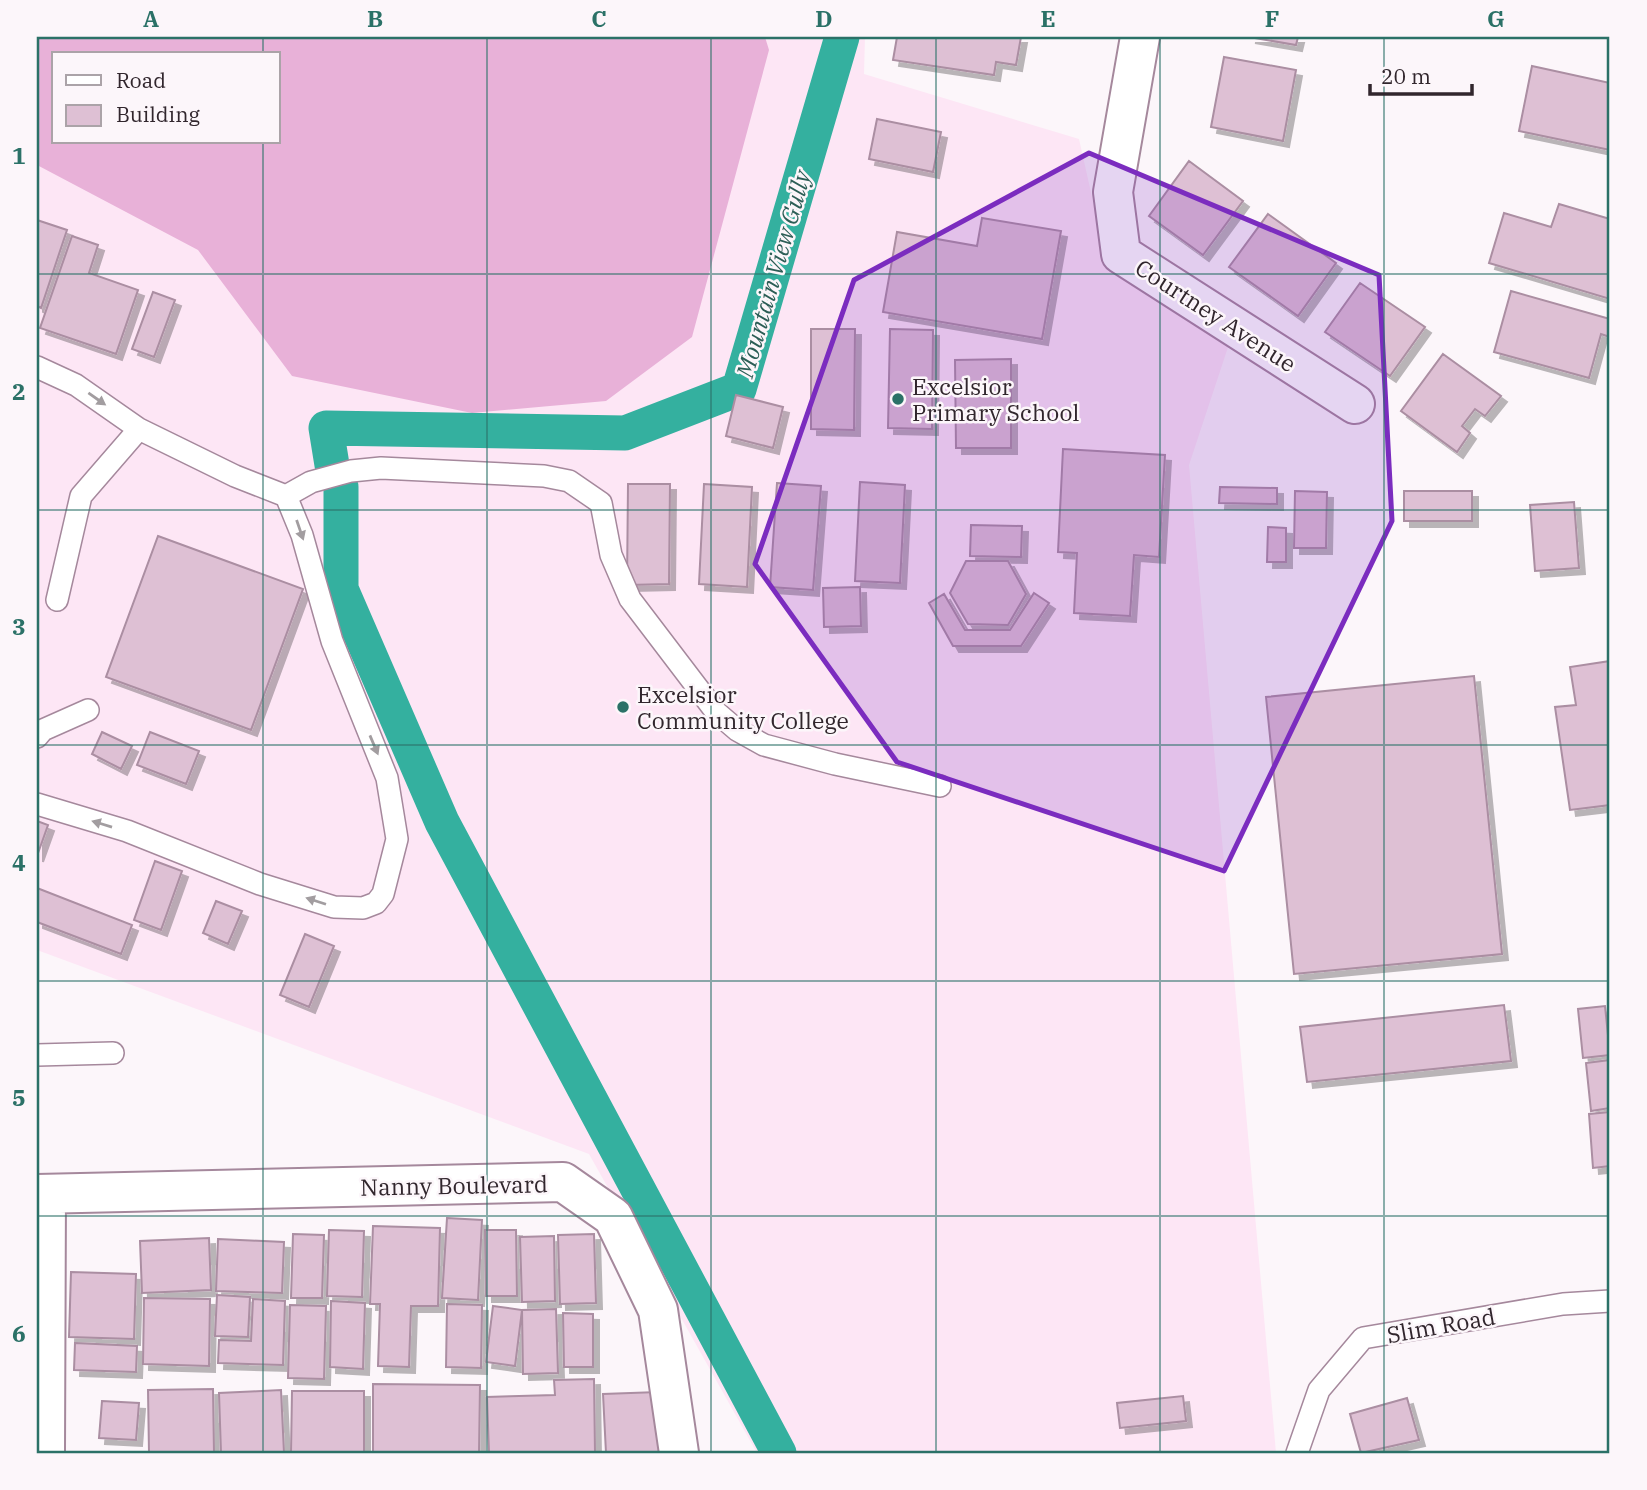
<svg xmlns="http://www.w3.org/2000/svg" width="1647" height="1490" viewBox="0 0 1647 1490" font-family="'IBM Plex Serif',serif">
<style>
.built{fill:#fde6f5;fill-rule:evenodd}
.pitch{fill:#e8b1d8;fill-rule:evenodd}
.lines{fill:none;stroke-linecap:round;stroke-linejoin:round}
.canal{stroke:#34b09f;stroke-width:35}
.building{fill:#dec0d4;stroke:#ab8ea2;stroke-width:2;filter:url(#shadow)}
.service-casing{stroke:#a5889c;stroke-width:24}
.minor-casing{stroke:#a5889c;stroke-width:42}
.service{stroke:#fff;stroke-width:21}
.minor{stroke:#fff;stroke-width:38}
.oneway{fill:#a29da0}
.marked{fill:#7b2cbf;fill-opacity:0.2;stroke:#7b2cbf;stroke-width:5;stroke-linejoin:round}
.grid{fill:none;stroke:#2b7167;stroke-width:2;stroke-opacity:0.55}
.poi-dot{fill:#2b7167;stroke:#fcf6fa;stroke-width:2.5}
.labels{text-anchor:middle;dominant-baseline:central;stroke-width:5;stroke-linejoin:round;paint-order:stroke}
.street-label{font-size:23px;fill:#31262d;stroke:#fcf6fa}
.poi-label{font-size:23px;fill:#31262d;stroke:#fcf6fa;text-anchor:start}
.water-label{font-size:24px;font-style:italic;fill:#2c5e56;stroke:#fcf6fa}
.neatline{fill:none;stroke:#2b7167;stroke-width:2.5}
.grid-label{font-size:23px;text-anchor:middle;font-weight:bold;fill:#2b7167}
</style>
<defs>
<filter id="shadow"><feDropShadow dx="6" dy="6" stdDeviation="0" flood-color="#0004"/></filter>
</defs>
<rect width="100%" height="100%" fill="#fcf6fa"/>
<path class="built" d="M37,37h828l-1,37 215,65 26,116 128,77 -44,133 87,988h-519l-168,-299 -552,-204zM54,54h224v88h-224z"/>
<path class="pitch" d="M37,37h728l4,13 -77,287 -86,64 -134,12 -180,-37 -94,-126 -161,-85zM54,54h224v88h-224z"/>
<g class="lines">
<path class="canal" d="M332,465l-6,-37 299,5 114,-44 103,-352
M341,487v102l101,233 337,631"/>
</g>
<path class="building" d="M897,37h124l-5,28 -20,-3 -2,13 -101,-15z
M1249,37h49l-2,8z
M1224,57l72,13 -13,71 -72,-14z
M1532,66l78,17v67l-91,-19z
M877,119l64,13 -8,40 -64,-13z
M1189,161l54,40 -40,54 -54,-39z
M1559,204l51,15v80l-121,-36 15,-50 47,14z
M1268,214l68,49 -38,53 -69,-49z
M982,218l79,13 -19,108 -159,-27 14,-80 80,14z
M37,220l30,10 -26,78 -4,-2z
M72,236l26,9 -9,28 49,17 -22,64 -76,-26z
M1360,283l65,44 -35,49 -65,-44z
M1511,291l99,28v18l-9,-3 -12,44 -95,-26z
M153,292l22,8 -21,57 -22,-8z
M811,329h44l-1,101 -43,-1z
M890,329l43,1 -1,99 -44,-1z
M1443,354l58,42 -16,20 -10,-7 -13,17 8,7 -13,19 -56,-41z
M1011,359v89h-55l-1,-88z
M736,395l47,12 -10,41 -47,-12z
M1063,449l102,6 -6,102 -25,-2 -4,61 -56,-3 3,-60 -19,-1z
M860,482l45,3 -5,98 -45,-2z
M777,483l44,3 -8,104 -43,-3z
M628,484h42l-1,100 -42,1z
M704,484l48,3 -5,100 -48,-3z
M1220,487l57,1v16l-58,-1z
M1295,491l32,1 -1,56h-32z
M1404,491h68v30h-68z
M1574,502l5,66 -44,3 -5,-66z
M971,525l51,1 -1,31 -51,-1z
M1268,527l18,1v34h-19z
M158,536l145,53 -52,141 -145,-53z
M966,561h42l18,33 -18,31 -40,-1 -18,-31z
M860,587l1,39 -37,1 -1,-39z
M1034,593l15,10 -28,43h-68l-24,-43 15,-9 21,36h45z
M1610,661v144l-40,5 -15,-103 21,-2 -6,-38z
M1474,676l28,278 -208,20 -28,-277z
M102,732l30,14 -11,23 -29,-15z
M150,732l49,19 -13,33 -49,-19z
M37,821l11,4 -11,31z
M155,861l27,10 -21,59 -27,-10z
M37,888l95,37 -11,29 -84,-32z
M216,901l26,10 -14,33 -25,-11z
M305,934l29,12 -25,61 -29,-12z
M1504,1005l7,56 -204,21 -7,-55z
M1605,1006l5,49 -27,3 -5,-49z
M1610,1060v48l-19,3 -5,-48z
M1610,1112v54l-17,2 -4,-54z
M447,1218l35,2 -4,80 -36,-2z
M373,1226l67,2 -2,78h-27l-2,61 -31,-1 2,-62h-10z
M329,1230l35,1 -2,66 -35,-1z
M485,1230h31l1,66h-31z
M293,1234l31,1 -2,63h-31z
M594,1234l2,69 -36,1 -2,-69z
M554,1236l1,65 -33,1 -2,-65z
M209,1238l2,52 -69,3 -2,-52z
M218,1239l66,3 -2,51 -66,-2z
M71,1272l65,2 -2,65 -65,-2z
M217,1295l33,2 -2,40 -33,-1z
M144,1298l66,1 -1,67 -66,-2z
M253,1299l32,2 -2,64 -65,-2 1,-23 32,1z
M331,1301l34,2 -2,66 -33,-2z
M447,1304l35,1 -1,63 -35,-1z
M290,1305l36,1 -2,73 -36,-1z
M493,1306l29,4 -7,56 -29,-4z
M556,1309l2,64 -35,1 -1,-64z
M563,1313l30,1v53h-29z
M75,1343l62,3 -1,26 -62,-2z
M594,1379l1,74h-106l-2,-56 68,-2 -1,-15z
M373,1384l107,1 -1,68h-106z
M213,1389l1,64h-65l-1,-63z
M281,1390l3,63h-63l-2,-60z
M292,1391h72v62h-73z
M658,1392l2,61h-54l-3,-59z
M1183,1396l3,25 -66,7 -3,-25z
M1407,1398l12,42 -58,13 -11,-39z
M102,1401l37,2 -3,37 -37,-2z"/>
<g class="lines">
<g class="service-casing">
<path id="service" d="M37,367l39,18 63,44 96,47 51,20 16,39 30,106 55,137 10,61 -14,55 -7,9 -13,5 -29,-1 -74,-23 -133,-53 -90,-27
M286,496l25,-14 40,-11 30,-3 163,8 25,5 32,22 10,52 19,44 86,113 21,18 27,15 71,19 105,22
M57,600l24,-104 58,-67
M37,737l6,-7 45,-20
M37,1055l76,-2
M1297,1453l22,-63 44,-52 200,-34 47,-3"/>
</g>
<g class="minor-casing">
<path id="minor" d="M1140,37l-27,155 8,62 234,150
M37,1194l526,-12 50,35 45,93 21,143
M45,1453l1,-259"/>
</g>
<use href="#service" class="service"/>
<use href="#minor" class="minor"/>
</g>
<defs><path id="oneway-solid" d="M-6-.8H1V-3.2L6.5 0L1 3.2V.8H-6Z" transform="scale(1.75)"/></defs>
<g class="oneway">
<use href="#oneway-solid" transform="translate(97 399) rotate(35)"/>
<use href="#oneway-solid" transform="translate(300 530) rotate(71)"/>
<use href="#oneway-solid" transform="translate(374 745) rotate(67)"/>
<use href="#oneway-solid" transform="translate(102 824) rotate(-163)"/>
<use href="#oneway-solid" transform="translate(316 901) rotate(-162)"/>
</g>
<path class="marked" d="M1089,153l290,122 13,246 -168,350 -327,-109 -142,-198 99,-284z"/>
<path class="grid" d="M263,37v17M487,37v1416M711,37v1416M936,37v1416M1160,37v1416M1384,37v1416M263,142v1311M37,274h1573M37,510h1573M37,745h1573M37,981h1573M37,1216h1573"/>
<g class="poi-dot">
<circle cx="898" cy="399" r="7"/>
<circle cx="623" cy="707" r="7"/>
</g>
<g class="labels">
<g class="street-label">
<text transform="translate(1216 315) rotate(33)">Courtney Avenue</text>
<text transform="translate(454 1185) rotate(-1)">Nanny Boulevard</text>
<text transform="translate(1441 1325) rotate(-10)">Slim Road</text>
</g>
<g class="poi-label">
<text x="912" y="386">Excelsior<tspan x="912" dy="26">Primary School</tspan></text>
<text x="637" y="694">Excelsior<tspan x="637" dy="26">Community College</tspan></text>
</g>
<g class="water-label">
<text transform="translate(773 274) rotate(-74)">Mountain View Gully</text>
</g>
</g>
<rect width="1647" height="1490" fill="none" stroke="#fcf6fa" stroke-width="77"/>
<rect x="52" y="52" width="228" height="91" fill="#fcf6fa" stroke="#aba3a8" stroke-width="2"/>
<rect x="66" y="75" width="35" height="10" fill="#ffffff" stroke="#aba3a8" stroke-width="2"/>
<text x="116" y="88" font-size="21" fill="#31262d">Road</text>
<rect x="66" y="105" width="35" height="21" fill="#dec0d4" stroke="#aba3a8" stroke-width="2"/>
<text x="116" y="122" font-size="21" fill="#31262d">Building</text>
<path d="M1370 84v10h102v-10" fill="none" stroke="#31262d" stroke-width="3.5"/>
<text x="1381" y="84" font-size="21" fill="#31262d" stroke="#fcf6fa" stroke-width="5" paint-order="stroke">20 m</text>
<rect x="38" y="38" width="1570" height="1414" class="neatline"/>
<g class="grid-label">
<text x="151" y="27">A</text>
<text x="375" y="27">B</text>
<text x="599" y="27">C</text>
<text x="824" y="27">D</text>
<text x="1048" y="27">E</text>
<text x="1272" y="27">F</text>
<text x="1496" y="27">G</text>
<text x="19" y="164">1</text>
<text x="19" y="400">2</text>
<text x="19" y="635">3</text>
<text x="19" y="871">4</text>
<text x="19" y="1106">5</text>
<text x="19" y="1342">6</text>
</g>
</svg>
